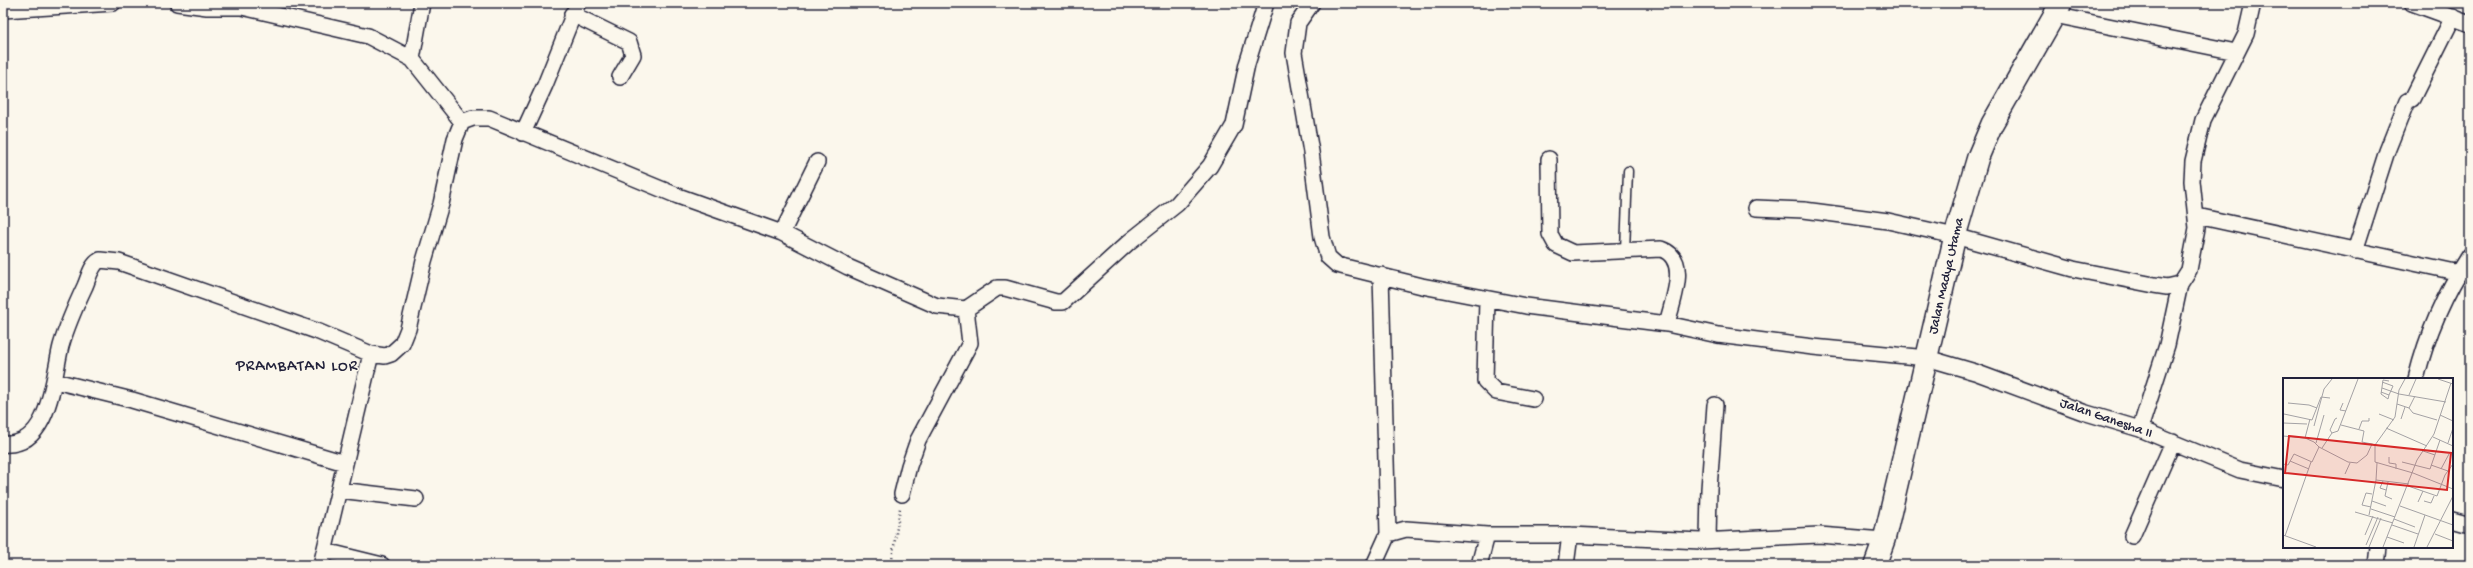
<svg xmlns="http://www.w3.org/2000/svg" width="2473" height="568" viewBox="0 0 2473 568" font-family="'Gochi Hand',sans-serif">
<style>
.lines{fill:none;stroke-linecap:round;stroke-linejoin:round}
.lane-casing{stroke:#22223b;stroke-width:11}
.street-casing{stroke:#22223b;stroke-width:18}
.secondary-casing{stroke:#22223b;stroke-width:24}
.path{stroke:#22223b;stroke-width:2.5;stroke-dasharray:1 3;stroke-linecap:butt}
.lane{stroke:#fbf7ec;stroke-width:8}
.street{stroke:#fbf7ec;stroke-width:15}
.secondary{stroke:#fbf7ec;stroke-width:21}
.labels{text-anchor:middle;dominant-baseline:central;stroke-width:3;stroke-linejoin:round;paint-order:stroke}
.street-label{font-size:14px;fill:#22223b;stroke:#fbf7ec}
.quarter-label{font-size:16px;letter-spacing:1px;fill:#22223b;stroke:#fbf7ec}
.inset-road{fill:none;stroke:#a4a2a5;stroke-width:1}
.view{fill:#d62828;fill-opacity:0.15;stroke:#d62828;stroke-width:2}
.inset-edge{fill:none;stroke:#22223b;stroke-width:2}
</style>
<rect width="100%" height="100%" fill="#fbf7ec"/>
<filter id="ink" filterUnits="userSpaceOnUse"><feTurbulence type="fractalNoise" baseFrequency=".025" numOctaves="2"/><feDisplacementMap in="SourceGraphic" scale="8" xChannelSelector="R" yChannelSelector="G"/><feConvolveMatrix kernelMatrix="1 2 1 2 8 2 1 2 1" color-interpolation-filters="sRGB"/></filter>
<g filter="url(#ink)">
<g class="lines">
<g class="lane-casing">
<path id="lane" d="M1625,251l3,-80"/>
</g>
<g class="street-casing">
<path id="street" d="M177,3l30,4h35l126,29 44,23 50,63
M1312,3l-14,20 -4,30 17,99 11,85 6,20 9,8 85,21 104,20 141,18 51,11 95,12 114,11 48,14 108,40 57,17 100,41 44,9
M2412,3l58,21
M3,10l110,-7
M572,14l57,28 4,13 -13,22
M2054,15l182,37
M412,59l10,-56
M523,133l22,-48 33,-82
M1549,159l1,75 6,11 17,8 88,-4c30,10 11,52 6,75
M1756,208l48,2 84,11 67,15 118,33 81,16 13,2 13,-3 9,-14 8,-42 -5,-47 1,-20 10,-41 43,-86 7,-31
M2197,216l263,57
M782,233l35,-71
M2355,251l32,-100 20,-50 5,-2 41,-82
M1381,275l7,259
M1487,299l-2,82 11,11 37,7
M2416,379c11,-45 29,-86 54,-124
M55,381l77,19 213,63
M2140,429l27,-84 13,-61
M3,444c47,4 50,-66 58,-98 6,-21 15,-41 24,-60 4,-9 6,-21 15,-26l19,2 200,70 52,22 14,2 6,-2 11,-10 6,-15 16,-68 17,-57 14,-65 7,-17 11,-4h16l189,78 104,37 66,34 89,39 29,3 31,-21h8l51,14h7l66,-60 48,-38 33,-38 24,-41 13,-61 19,-61
M339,490l77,9
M902,494l7,-28 9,-26 52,-97 -4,-34
M2452,520l18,5
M2132,536l41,-94
M1708,540l1,-51 6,-84
M325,551l57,14
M321,565l50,-211
M1374,565l14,-31 18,-5 81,6h83l131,6 118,-6 65,5
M1479,565l8,-30
M1566,565l4,-30
M2376,565l2,-18"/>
</g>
<g class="secondary-casing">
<path id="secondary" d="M1875,565l9,-25 71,-304 23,-79 14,-33 69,-121"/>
</g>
<path class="path" d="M891,565l9,-57"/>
<use href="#lane" class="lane"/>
<use href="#street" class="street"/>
<use href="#secondary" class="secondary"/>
</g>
</g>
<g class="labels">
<g class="street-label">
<text transform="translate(1947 276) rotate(-77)">Jalan Madya Utama</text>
<text transform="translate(2106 419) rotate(19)">Jalan Ganesha II</text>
</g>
<g class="quarter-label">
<text x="297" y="367">PRAMBATAN LOR</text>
</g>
</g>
<g transform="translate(2283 378)">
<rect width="170" height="170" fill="#fbf7ec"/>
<path class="inset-road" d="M155,1l15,5M99,4l11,4 -4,9M99,10l17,6 47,8M98,14l8,3 -1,4 -7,-5 2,-14 6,1M126,17l7,-16M5,25l21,2 8,3M60,25l-3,7 6,1M114,26l12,4 4,5 24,7M126,30l6,-12M1,36l28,6 9,-23 9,1M96,36l15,6M157,37l13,6M118,41l4,-12M0,45l24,1M58,47l23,6 -2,11 10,2M31,48l10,-37 8,-10M103,50l41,18M76,51l3,-8h7v-3M49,55l-2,-3 5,-11 2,-1M0,58l22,2 9,4 5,5M150,59l20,9M22,60l5,-19M33,65l8,-28M165,65l5,-15M92,67l20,-28 4,-27 6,-11M39,70l10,-15 6,-2 20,-52M140,73l12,4M106,79v6l7,1v5M7,83l19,8M119,84l28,7 10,-29M0,86l5,1 6,-11 18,8 7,-15 29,15 9,1 10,-8 5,-11 3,1v17l38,11 40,16M148,87l17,6M158,91l8,-15M62,96l5,-11M93,102l1,-17M100,103l-3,7 6,2M105,104l-3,14 7,3M125,108l29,10 8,-21 8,-11M89,123l14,5M141,123l7,2 3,-7M135,124l5,-11M117,128l53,19M88,129l-9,-2 4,-12 6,1M88,131l24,8M72,134l38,11M86,137l7,-35 33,4M111,141l21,8M109,147l26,9M152,156l18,7M0,157l33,12M82,157l8,-19M2,158l26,-74M104,159l17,6M83,167l12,-28M86,169l12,-29M100,169l34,-87 17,-26 17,-51M131,169l11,-32M144,169l26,-51"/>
<path class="view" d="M6,58l162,17 -4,37 -162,-17z"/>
<rect width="170" height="170" class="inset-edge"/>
</g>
<rect width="2473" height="568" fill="none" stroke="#fbf7ec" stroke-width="16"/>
<rect x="8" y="8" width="2457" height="552" fill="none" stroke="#22223b" stroke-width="1.5" filter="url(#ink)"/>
</svg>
